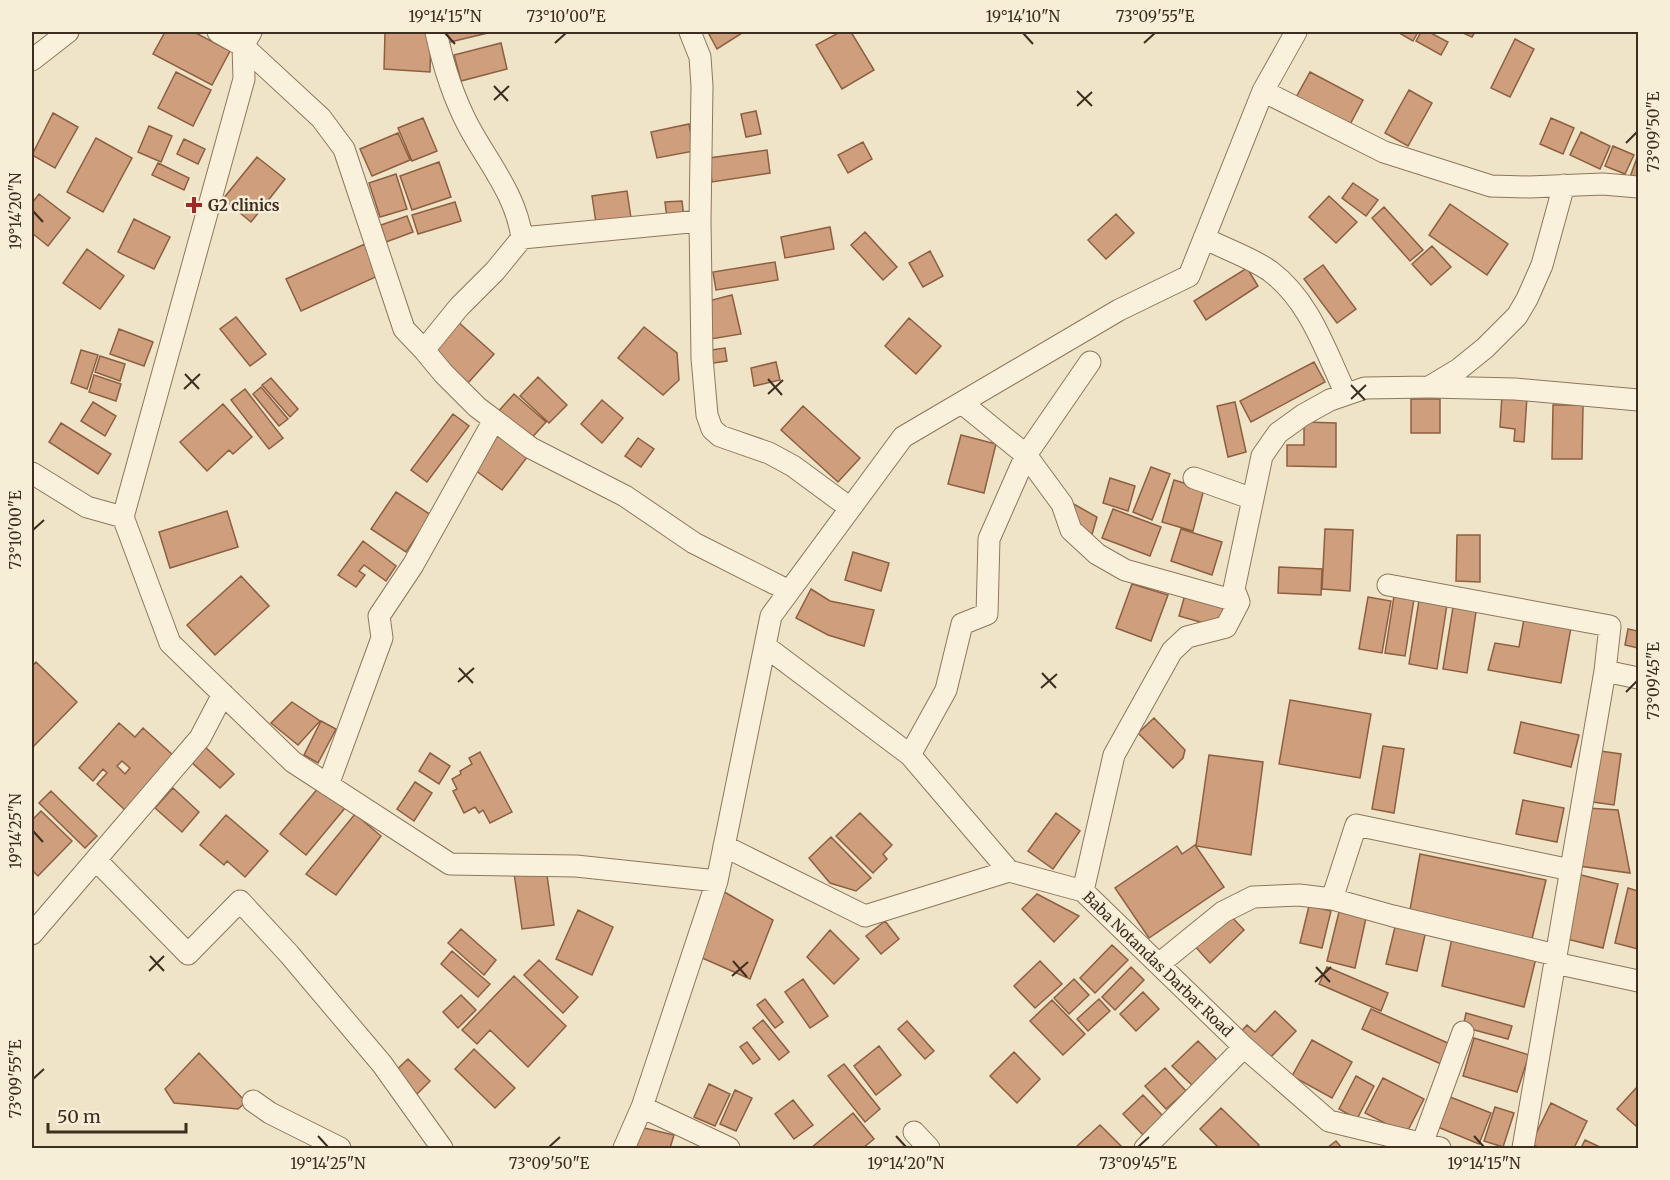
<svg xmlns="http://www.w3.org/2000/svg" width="1670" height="1180" viewBox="0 0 1670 1180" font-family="Merriweather,serif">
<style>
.building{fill:#cf9f7d;stroke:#8d5f41;stroke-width:1.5;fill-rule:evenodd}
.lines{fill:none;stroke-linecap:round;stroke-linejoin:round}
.minor-casing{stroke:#8d765c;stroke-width:23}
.minor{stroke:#faf1dc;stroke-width:21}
.ticks{fill:none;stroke:#3d2e20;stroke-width:2}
.poi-dot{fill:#9e2a2b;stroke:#f7eed8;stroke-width:2}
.labels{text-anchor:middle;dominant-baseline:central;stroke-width:5;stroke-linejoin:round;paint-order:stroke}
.poi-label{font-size:15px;font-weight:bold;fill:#3d2e20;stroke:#f7eed8;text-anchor:start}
.street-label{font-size:15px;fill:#3d2e20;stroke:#f7eed8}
.neatline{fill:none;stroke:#3d2e20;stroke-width:2}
.ticks-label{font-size:15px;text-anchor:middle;fill:#3d2e20}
</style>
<rect width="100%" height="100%" fill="#f0e4c8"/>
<path class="building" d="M165,32h29l36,19 -18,34 -59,-31z
M385,32h46l-1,40 -46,-3z
M444,32h48l-46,11z
M713,32h28l1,1 -25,16 -8,-15z
M840,32h11l23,38 -32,19 -26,-44z
M1403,32h15l-5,9 -12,-7z
M1421,32h8l19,10 -7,13 -25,-14z
M1461,32h14l-3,5z
M1515,39l19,10 -24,48 -19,-9z
M501,43l6,26 -46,12 -7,-26z
M176,72l35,18 -18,36 -35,-18z
M1310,72l53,28 -16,30 -53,-29z
M1409,90l23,13 -24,43 -23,-13z
M756,111l5,23 -15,3 -5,-23z
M53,113l25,14 -23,41 -23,-13z
M423,118l14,33 -25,10 -14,-33z
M1551,118l23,10 -11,26 -23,-10z
M689,124l5,27 -37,7 -6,-26z
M149,126l23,10 -11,26 -23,-10z
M1581,132l29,14 -10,23 -30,-14z
M398,133l12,27 -38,16 -12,-27z
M96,138l36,20 -29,54 -36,-20z
M184,139l21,10 -7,15 -21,-10z
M863,142l9,17 -24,14 -10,-18z
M1613,146l21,9 -9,19 -20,-8z
M767,150l3,23 -58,9 -3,-24z
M1638,155v26l-8,-4z
M257,157l28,22 -34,43 -28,-23z
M439,162l12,35 -39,13 -12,-34z
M158,163l31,15 -5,12 -32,-15z
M396,174l11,35 -27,8 -11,-34z
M1353,183l25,17 -12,16 -24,-18z
M627,191l4,27 -35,5 -4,-27z
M39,194l31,24 -22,28 -16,-13v-30z
M1329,196l28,26 -21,21 -27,-26z
M682,201l3,25 -17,1 -3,-25z
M455,202l6,19 -43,13 -6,-19z
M1450,204l58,40 -21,31 -58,-40z
M1384,207l39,43 -13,11 -38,-43z
M1116,214l18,19 -28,26 -18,-19z
M407,216l6,16 -27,10 -5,-17z
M134,219l36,18 -16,32 -36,-17z
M830,227l4,22 -49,9 -4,-21z
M865,232l32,35 -14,13 -32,-35z
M365,244l15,31 -79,36 -15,-32z
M1432,246l19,21 -20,18 -19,-21z
M87,249l37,27 -24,33 -37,-26z
M930,251l13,25 -20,11 -14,-24z
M775,262l3,18 -62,10 -3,-18z
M1323,265l33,44 -19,14 -33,-44z
M1247,268l11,18 -52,34 -12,-19z
M732,295l9,39 -36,6 -2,-10 9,-30z
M236,317l30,37 -16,12 -30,-37z
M909,318l32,28 -25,28 -31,-28z
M456,320l38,34 -26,29 -38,-33z
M644,327l33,26 2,27 -16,15 -45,-37z
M119,329l34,13 -9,24 -34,-12z
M725,348l2,13 -20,3 -2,-13z
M81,350l17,5 -11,34 -16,-6z
M100,356l25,8 -5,17 -25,-9z
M776,362l4,18 -26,6 -3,-18z
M1314,362l11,20 -74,40 -11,-21z
M94,375l27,9 -5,17 -27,-9z
M538,377l29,28 -18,18 -29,-27z
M271,378l27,31 -8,8 -28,-32z
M261,387l27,32 -9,7 -26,-32z
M245,389l38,49 -14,11 -38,-49z
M514,394l32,28 -18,20 -32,-28z
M1502,395l25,2 -3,45 -10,-1 1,-12 -15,-2z
M1411,399h29v34h-29z
M602,400l21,18 -21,25 -21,-19z
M93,402l23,14 -11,20 -24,-15z
M1235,402l11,50 -18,5 -11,-51z
M223,404l29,33 -19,17 -4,-4 -22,21 -27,-29z
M1553,405h30l-1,54h-30z
M803,406l57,52 -22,24 -57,-52z
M453,414l16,12 -42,56 -16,-12z
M1304,422l32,1v44l-49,-1v-21h17z
M61,423l50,31 -13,20 -49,-32z
M496,433l32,23 -26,34 -31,-23z
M961,435l35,9 -12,49 -36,-9z
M638,438l16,11 -13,18 -16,-11z
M1151,467l19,7 -18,46 -19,-8z
M1110,478l25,8 -7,25 -25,-8z
M1174,480l30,9 -11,42 -31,-9z
M396,492l35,23 -25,37 -35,-23z
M1070,502l27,15 -6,21 -25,-26z
M1113,509l48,18 -11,29 -48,-18z
M227,511l11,36 -68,21 -11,-36z
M1181,529l41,13 -10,33 -41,-14z
M1325,529l28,1 -3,61 -28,-2z
M1457,535h23v47l-24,-1z
M363,541l33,25 -10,15 -22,-16 -5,6 6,4 -9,12 -18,-12z
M853,552l36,11 -8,28 -36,-11z
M1279,567l43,2 -1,26 -43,-2z
M241,576l28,30 -54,49 -28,-30z
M1132,584l36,11 -17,46 -35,-13z
M811,589l19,12 44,9 -10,36 -36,-11 -32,-17z
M1186,591l39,11 -7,25 -39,-11z
M1420,594l28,4 -11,71 -28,-5z
M1394,596l20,3 -9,57 -20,-3z
M1368,597l23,4 -9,52 -23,-4z
M1454,601l23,4 -10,68 -24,-4z
M1525,613l47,9 -11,61 -73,-13 7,-27 24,4z
M1628,629l10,2v17l-13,-3z
M36,662l41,40 -45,46v-82z
M1290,700l81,14 -11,64 -81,-14z
M292,702l28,19 -22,24 -27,-22z
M1154,718l31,32 -2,8 -10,10 -35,-35z
M321,721l15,8 -18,34 -14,-8z
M1521,722l58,13 -8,32 -57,-14z
M119,723l16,14 8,-9 31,28 -48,55 -29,-27 10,-11 -4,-4 -10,12 -14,-13zM122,761l8,7 -5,6 -8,-8z
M204,746l30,28 -14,14 -30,-27z
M1383,746l21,3 -10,64 -22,-4z
M1600,751l21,3 -7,51 -21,-3z
M480,752l32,60 -22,11 -7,-13 -4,3 -4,-6 -11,6 -11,-22 4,-2 -5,-10 9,-5 -1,-3 12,-7 -3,-6z
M430,753l20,13 -11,18 -20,-13z
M1209,755l54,7 -12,93 -55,-9z
M415,782l17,11 -18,28 -17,-12z
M319,787l26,21 -39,47 -26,-21z
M173,788l26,24 -17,20 -27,-24z
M51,791l46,45 -12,12 -46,-45z
M1523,800l41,8 -7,34 -41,-8z
M1587,808l31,2 12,63 -51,-7z
M41,811l31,30 -34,35 -6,-6v-50z
M860,813l32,32 -9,9 4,5 -14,14 -37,-37z
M1056,813l24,18 -27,38 -25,-18z
M355,814l26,22 -45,59 -30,-21z
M226,815l42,36 -23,26 -18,-16 -3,4 -24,-20z
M831,837l40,41 -15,13 -26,-8 -21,-25z
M1195,845l29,42 -75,51 -34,-50 62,-42 5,8z
M1420,854l126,26 -15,63 -121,-33z
M546,868l8,57 -32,4 -8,-56z
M1577,874l41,10 -15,64 -40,-10z
M1628,888l10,3v58l-23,-6z
M721,890l52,30 -23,59 -50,-22z
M1037,894l42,22 -25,26 -32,-33z
M1309,906l22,5 -9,37 -22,-5z
M578,910l35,17 -21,48 -36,-16z
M1227,912l17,18 -34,33 -17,-19z
M1339,912l27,6 -11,50 -28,-7z
M1397,919l30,7 -10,45 -31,-7z
M885,921l14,18 -18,15 -15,-18z
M461,929l35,31 -12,15 -36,-32z
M830,930l29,29 -25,25 -27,-27z
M1452,938l84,20 -12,49 -82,-21z
M1112,945l16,15 -33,33 -15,-15z
M452,951l38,33 -12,13 -37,-33z
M539,960l39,37 -15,16 -39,-38z
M1040,961l22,23 -27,24 -21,-22z
M1131,967l13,13 -29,30 -13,-13z
M1327,967l61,26 -7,18 -62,-27z
M514,976l52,50 -38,41 -38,-37 -13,14 -15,-14z
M803,979l25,37 -18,12 -25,-36z
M1074,979l15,16 -20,19 -15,-16z
M1143,992l16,17 -23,22 -16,-17z
M461,995l15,15 -18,18 -15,-16z
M765,999l18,23 -8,6 -18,-23z
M1099,999l11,12 -22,20 -11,-12z
M1052,1000l33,34 -22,21 -33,-34z
M1371,1009l79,35 -9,20 -79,-35z
M1275,1011l21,20 -28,29 -32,-23 11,-12 8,7z
M1466,1013l46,13 -4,13 -45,-12z
M763,1020l26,32 -10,8 -26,-32z
M907,1021l27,30 -9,8 -27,-30z
M1474,1038l55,17 -12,37 -54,-16z
M1312,1040l40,22 -20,36 -40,-22z
M1198,1041l20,20 -25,25 -21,-20z
M747,1042l13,17 -7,5 -13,-17z
M879,1046l22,29 -25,20 -22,-29z
M474,1049l41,39 -20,20 -40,-39z
M1014,1052l26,27 -23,24 -27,-27z
M199,1053l47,49 -8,7 -64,-6 -9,-14z
M408,1059l22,22 -15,15 -23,-22z
M844,1064l36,45 -15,13 -37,-46z
M1165,1068l21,23 -20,18 -21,-23z
M1356,1076l18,10 -17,33 -18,-10z
M1383,1078l41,21 -18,35 -41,-21z
M709,1084l21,10 -15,32 -21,-9z
M1638,1086v38l-2,2 -19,-17z
M735,1090l17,8 -16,33 -16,-7z
M1143,1095l20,21 -20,19 -20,-21z
M1445,1095l46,18 -12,31 -46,-19z
M793,1100l20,25 -19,14 -19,-25z
M1551,1103l36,18 -13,27h-34l-9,-4z
M1495,1107l19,6 -11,34 -19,-6z
M1221,1108l38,37 -3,3h-37l-19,-19z
M853,1113l21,26 -11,9h-52z
M1100,1125l23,23h-48z
M640,1127l34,8 -4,13h-36z
M1585,1140l17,8h-21z
M1336,1141l6,7h-15z"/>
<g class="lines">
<g class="minor-casing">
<path id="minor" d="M218,32l25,14 78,72 23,31 60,180 20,21
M251,32l-8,14 1,33 -121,438 47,126 123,119 157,102 126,2 141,15
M436,32c7,33 17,65 33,95 20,37 47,68 53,111l-27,33 -36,36 -35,43 19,23 34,34 54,41 94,48 69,47 95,48
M690,32l10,25 2,29 -2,135 2,137 5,57 5,14 8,7 49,17 24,13 57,42
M32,60l36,-28
M1263,91l121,61 107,34 38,1 74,-3 35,3
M522,238l178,-17
M1204,238c21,11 46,19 66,33 40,30 55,79 76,123
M1430,387l85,2 123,11
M962,403l64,52 36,49 9,26 26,24 28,16 114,32
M32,473l55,34 36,10
M1194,478l59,21
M1388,585l222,41 -5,45
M765,646l145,109 99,116
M910,755l36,-65 16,-66 25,-10 2,-75 37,-84 64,-93
M328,785l54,-147 -3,-22 34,-51 81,-145
M724,846l141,70 144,-45 74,20 161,156 85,74 111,27
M96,860l92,94 52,-53 49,53 93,110 60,84
M1083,891l31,-136 58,-104 15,-14 39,-10 13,-25 -5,-13 28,-133 16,-23 25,-18 27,-15 35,-12 64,-1 30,-18 26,-21 32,-32 10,-17 15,-34 22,-80
M1332,899l24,-74 215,45
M32,934l168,-196 23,-44
M1555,963l83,18
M1159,964l64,-52 30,-15 46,-2 33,4 61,17 163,39
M253,1101l17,12 70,35
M642,1107l87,41
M914,1132l15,16
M1422,1144l41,-112
M624,1148l18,-41 75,-226 54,-265 132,-179 216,-127 70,-34 74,-185 33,-59
M1145,1148l99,-101
M1523,1148l82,-477 33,7"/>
</g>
<use href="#minor" class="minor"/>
</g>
<path class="ticks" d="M445,33l10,11M1023,33l10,11M555,43l11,-10M1144,43l11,-10M494,86l14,15M1077,91l15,15M494,100l15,-14M1077,106l15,-14M1626,143l11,-11M33,211l10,11M185,374l14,15M768,379l14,16M1351,385l14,15M184,389l16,-15M768,394l15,-14M1351,399l15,-14M33,530l11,-10M459,668l14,15M1042,673l14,15M458,682l16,-14M1041,688l16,-14M1626,692l11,-11M33,831l10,11M150,956l14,15M733,961l14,16M1316,967l14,15M149,971l15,-15M732,976l16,-14M1315,982l16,-15M33,1079l11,-10M318,1136l10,11M896,1136l10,11M1474,1136l10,11M549,1147l11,-10M1138,1147l11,-10"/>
<path class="poi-dot" d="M191 196h6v6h6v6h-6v6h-6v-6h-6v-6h6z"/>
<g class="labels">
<g class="poi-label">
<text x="208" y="205">G2 clinics</text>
</g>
<g class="street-label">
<text transform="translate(1158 964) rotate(44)">Baba Notandas Darbar Road</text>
</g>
</g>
<rect width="1670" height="1180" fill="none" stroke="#f7eed8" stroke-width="66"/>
<path d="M48 1123v9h138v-9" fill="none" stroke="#3d2e20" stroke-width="3"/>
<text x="57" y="1123" font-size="18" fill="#3d2e20" stroke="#f7eed8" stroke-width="4.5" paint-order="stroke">50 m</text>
<rect x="33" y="33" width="1604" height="1114" class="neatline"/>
<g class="ticks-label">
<text x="445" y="22">19°14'15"N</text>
<text x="566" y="22">73°10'00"E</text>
<text x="1023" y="22">19°14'10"N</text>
<text x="1155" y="22">73°09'55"E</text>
<text transform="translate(1654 132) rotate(-90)" y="5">73°09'50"E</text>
<text transform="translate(16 211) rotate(-90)" y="5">19°14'20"N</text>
<text transform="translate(16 530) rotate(-90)" y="5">73°10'00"E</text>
<text transform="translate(1654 681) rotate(-90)" y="5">73°09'45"E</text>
<text transform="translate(16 831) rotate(-90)" y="5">19°14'25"N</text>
<text transform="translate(16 1079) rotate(-90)" y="5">73°09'55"E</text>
<text x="328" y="1169">19°14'25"N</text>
<text x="549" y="1169">73°09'50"E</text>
<text x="906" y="1169">19°14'20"N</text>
<text x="1138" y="1169">73°09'45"E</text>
<text x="1484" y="1169">19°14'15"N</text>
</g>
</svg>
